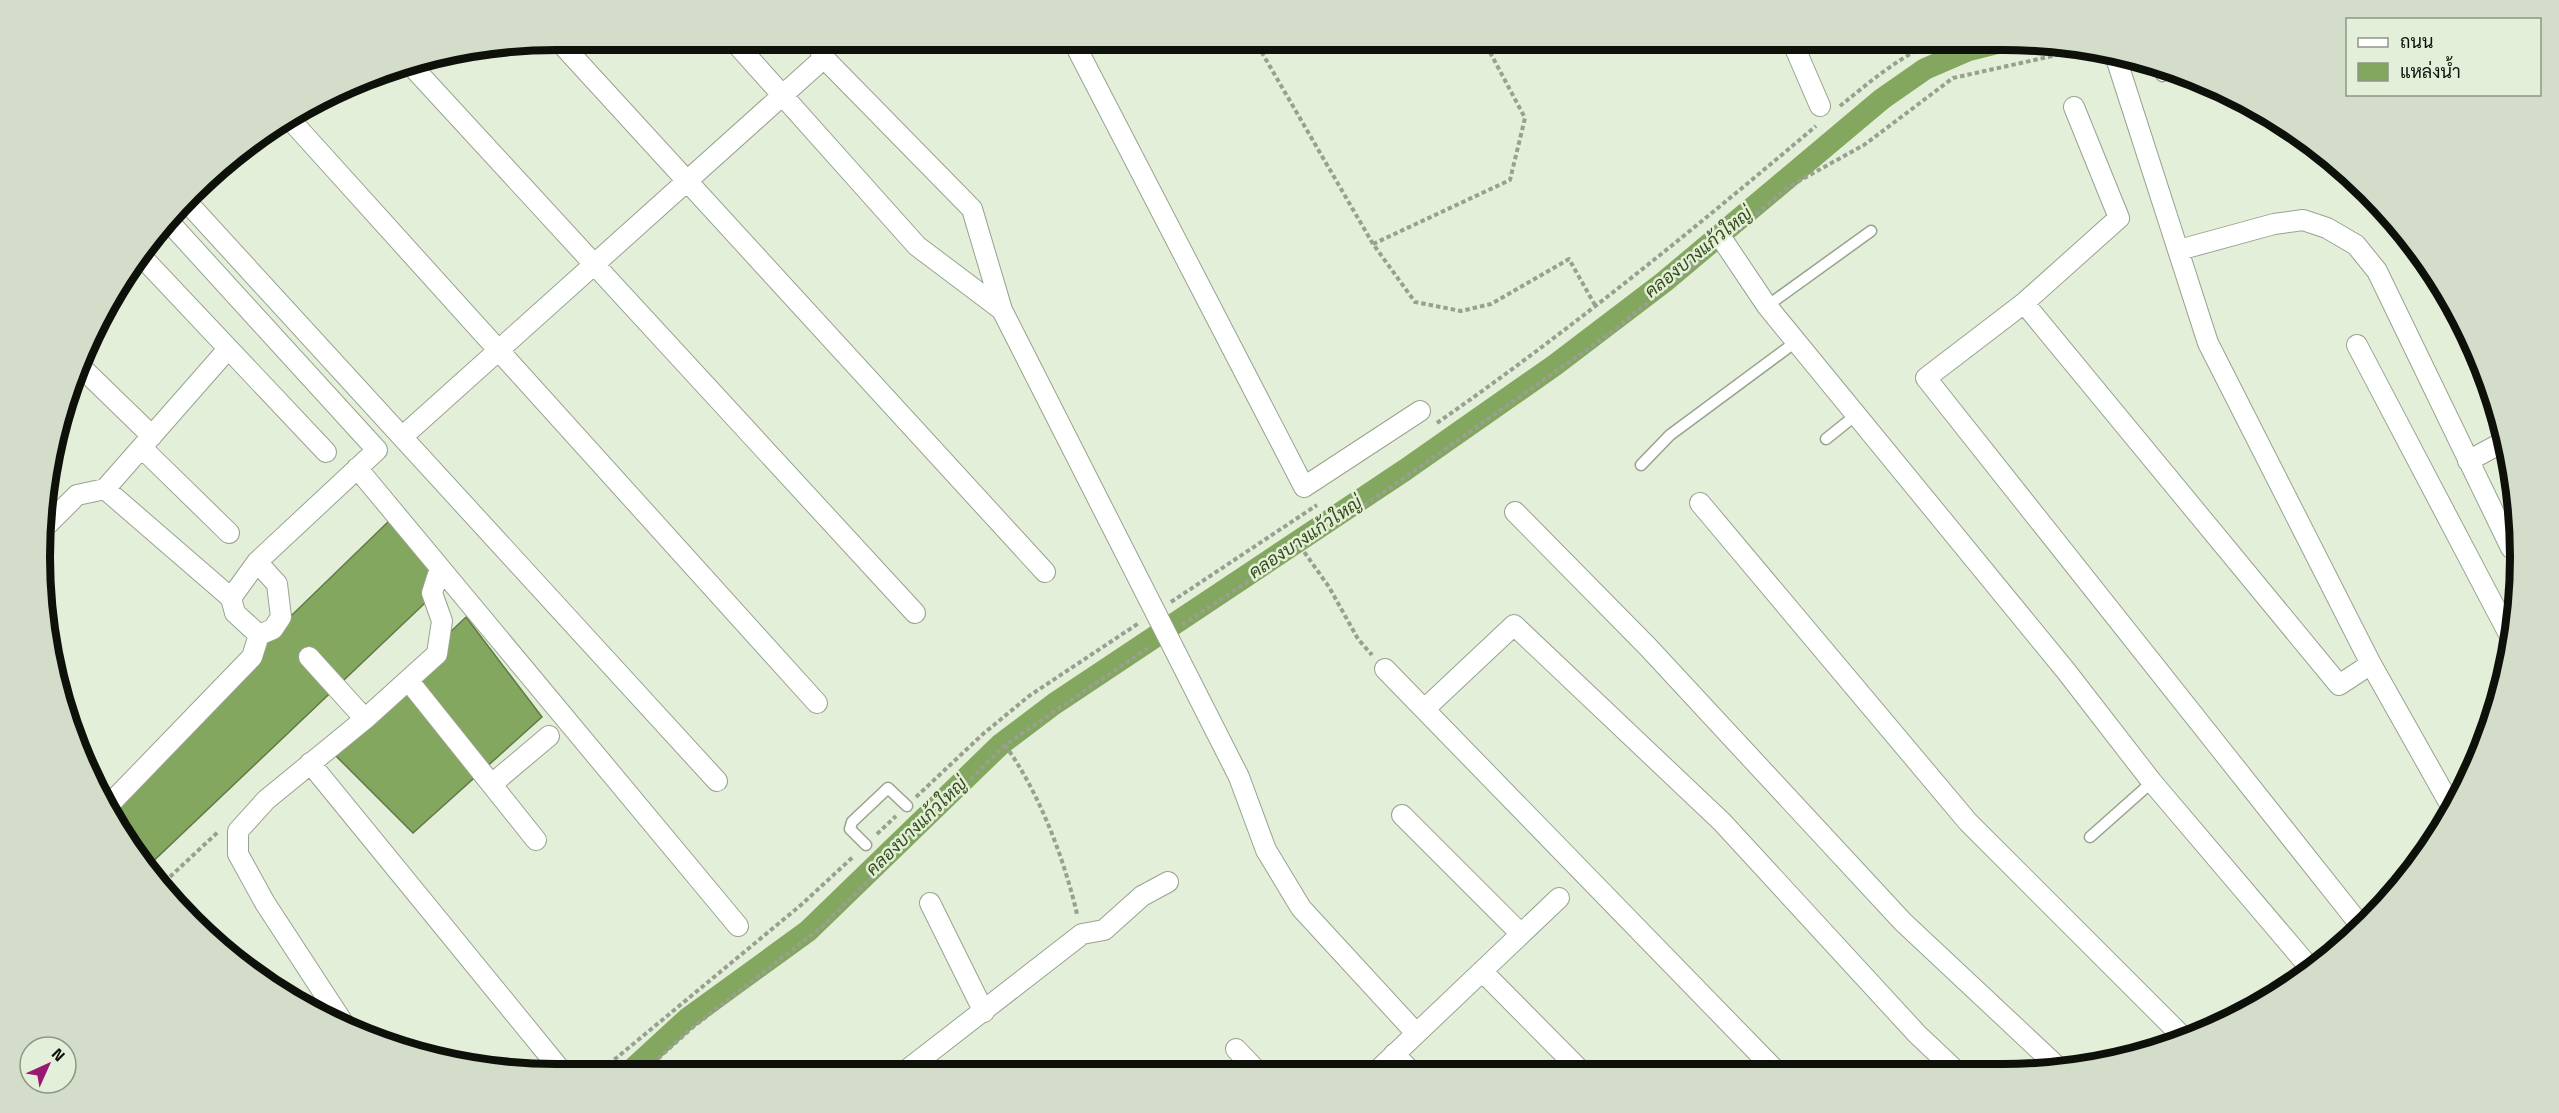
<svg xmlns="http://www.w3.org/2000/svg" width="2559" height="1113" viewBox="0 0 2559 1113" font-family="'Titillium Web',Sarabun,sans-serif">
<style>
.water{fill:#83a75e;stroke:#607a45;stroke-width:1.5}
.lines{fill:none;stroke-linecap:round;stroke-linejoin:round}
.canal{stroke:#83a75e;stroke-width:22}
.service-casing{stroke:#98a38f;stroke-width:13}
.minor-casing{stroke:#98a38f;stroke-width:22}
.path{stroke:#98a090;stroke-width:4;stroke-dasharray:4.5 3;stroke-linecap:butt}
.service{stroke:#fff;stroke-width:10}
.minor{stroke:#fff;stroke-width:20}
.labels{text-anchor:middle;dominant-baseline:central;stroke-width:5;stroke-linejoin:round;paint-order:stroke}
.water-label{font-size:18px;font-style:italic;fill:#344c18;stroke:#e4efda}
.rim{fill:none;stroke:#0d110a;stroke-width:8}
</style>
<rect width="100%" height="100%" fill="#e4efda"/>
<path class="water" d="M392,518l52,67 -298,283 -37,-52 -7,-17z
M466,617l76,100 -129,116 -85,-85z"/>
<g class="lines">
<path class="canal" d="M627,1074l60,-55 121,-88 193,-187 53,-40 351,-234 150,-105 109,-83 218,-183 43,-30 44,-19 40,-10"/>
<g class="service-casing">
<path id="service" d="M1730,39l3,6
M2162,76l2,-10
M1767,306l104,-75
M1826,439l30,-24
M1641,465l29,-30 127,-94
M2090,837l62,-55
M866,845l-16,-16 2,-7 36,-34 19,18"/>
</g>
<g class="minor-casing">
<path id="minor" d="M557,39l488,533
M732,39l185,207 85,64 237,467 27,73 35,58 115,125
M1072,39l232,448 116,-76
M1791,39l29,67
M824,58l148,151 30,101
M2116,58l92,285 163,321 80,142
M409,63l506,550
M2074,107l45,111 -95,85 -98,75 435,548
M287,116l530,587
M187,202l530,579
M170,223l207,227 -120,112 -26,36 4,15 24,22 14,-6 8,-12 -4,-33 -20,-22
M1724,242l43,64 299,365 86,111 158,186
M2179,250l95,-26 29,-4 24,8 29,17 21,26 134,277 7,6
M142,257l184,195
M2024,303l315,382 32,-21
M2357,345l155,295
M82,368l70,68
M402,437l422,-379 -10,-19
M142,448l87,85
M2468,461l37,-20
M357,468l381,458
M105,489l123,-140
M1700,503l268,319 214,214
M1515,512l133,135 255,275 158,148
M42,530l35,-35 28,-6 126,109
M309,657l56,62
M1385,669l390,401
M408,680l128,160
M1431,703l83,-78 208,197 195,212 38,36
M310,763l254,311
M492,784l57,-48
M106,808l146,-151 7,-22
M1402,815l119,119
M930,903l54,109
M1482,971l99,100
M342,1021l-77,-118 -27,-49v-23l28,-31 99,-81 72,-65 5,-33 -10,-28 8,-25
M1236,1049l22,23
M1394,1054l17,17
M1376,1072l183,-174
M903,1073l179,-139 22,-4 38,-34 26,-14"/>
</g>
<path class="path" d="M1254,39l119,205 42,58 46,9 30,-7 78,-45 27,48
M1840,106c30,-24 66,-56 105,-67
M1739,229l49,-42 76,-42 89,-67 122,-27
M1373,244l137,-64 15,-62 -42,-79
M1437,423c132,-92 256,-193 379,-297
M1300,546l29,41 29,52 14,16
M1171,602l146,-97
M1182,625l208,-137 219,-154 99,-80
M1005,745c34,47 59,113 72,169
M916,797l67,-63 46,-38 110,-73
M877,834l19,-18
M159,887l59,-55
M597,1074l204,-169 53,-49
M641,1074l52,-47 130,-101 182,-181 146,-99"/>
<use href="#service" class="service"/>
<use href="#minor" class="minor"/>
</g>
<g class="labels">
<g class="water-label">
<text transform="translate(1698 252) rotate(-39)">คลองบางแก้วใหญ่</text>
<text transform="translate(1305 537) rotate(-34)">คลองบางแก้วใหญ่</text>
<text transform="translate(916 826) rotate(-44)">คลองบางแก้วใหญ่</text>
</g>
</g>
<path d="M0 0H2559V1113H0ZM557 50H2003A507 507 0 0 1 2510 557V557A507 507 0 0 1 2003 1064H557A507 507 0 0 1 50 557V557A507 507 0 0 1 557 50Z" fill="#d3ddc9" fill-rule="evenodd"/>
<path class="rim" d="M557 50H2003A507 507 0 0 1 2510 557V557A507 507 0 0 1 2003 1064H557A507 507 0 0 1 50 557V557A507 507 0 0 1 557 50Z"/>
<rect x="2346" y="18" width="195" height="78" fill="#e4efda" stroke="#8e9687" stroke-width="1.5"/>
<rect x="2358" y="38" width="30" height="9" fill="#ffffff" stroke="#8e9687" stroke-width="1.5"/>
<text x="2400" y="48" font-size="18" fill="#0d110a">ถนน</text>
<rect x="2358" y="63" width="30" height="18" fill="#83a75e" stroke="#8e9687" stroke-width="1.5"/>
<text x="2400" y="78" font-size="18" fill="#0d110a">แหล่งน้ำ</text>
<g transform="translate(48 1065) rotate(45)"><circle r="28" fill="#e4efda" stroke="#8e9687" stroke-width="1.5"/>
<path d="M0-4.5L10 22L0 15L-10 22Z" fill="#981971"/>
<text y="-9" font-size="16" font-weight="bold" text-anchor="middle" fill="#0d110a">N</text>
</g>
</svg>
